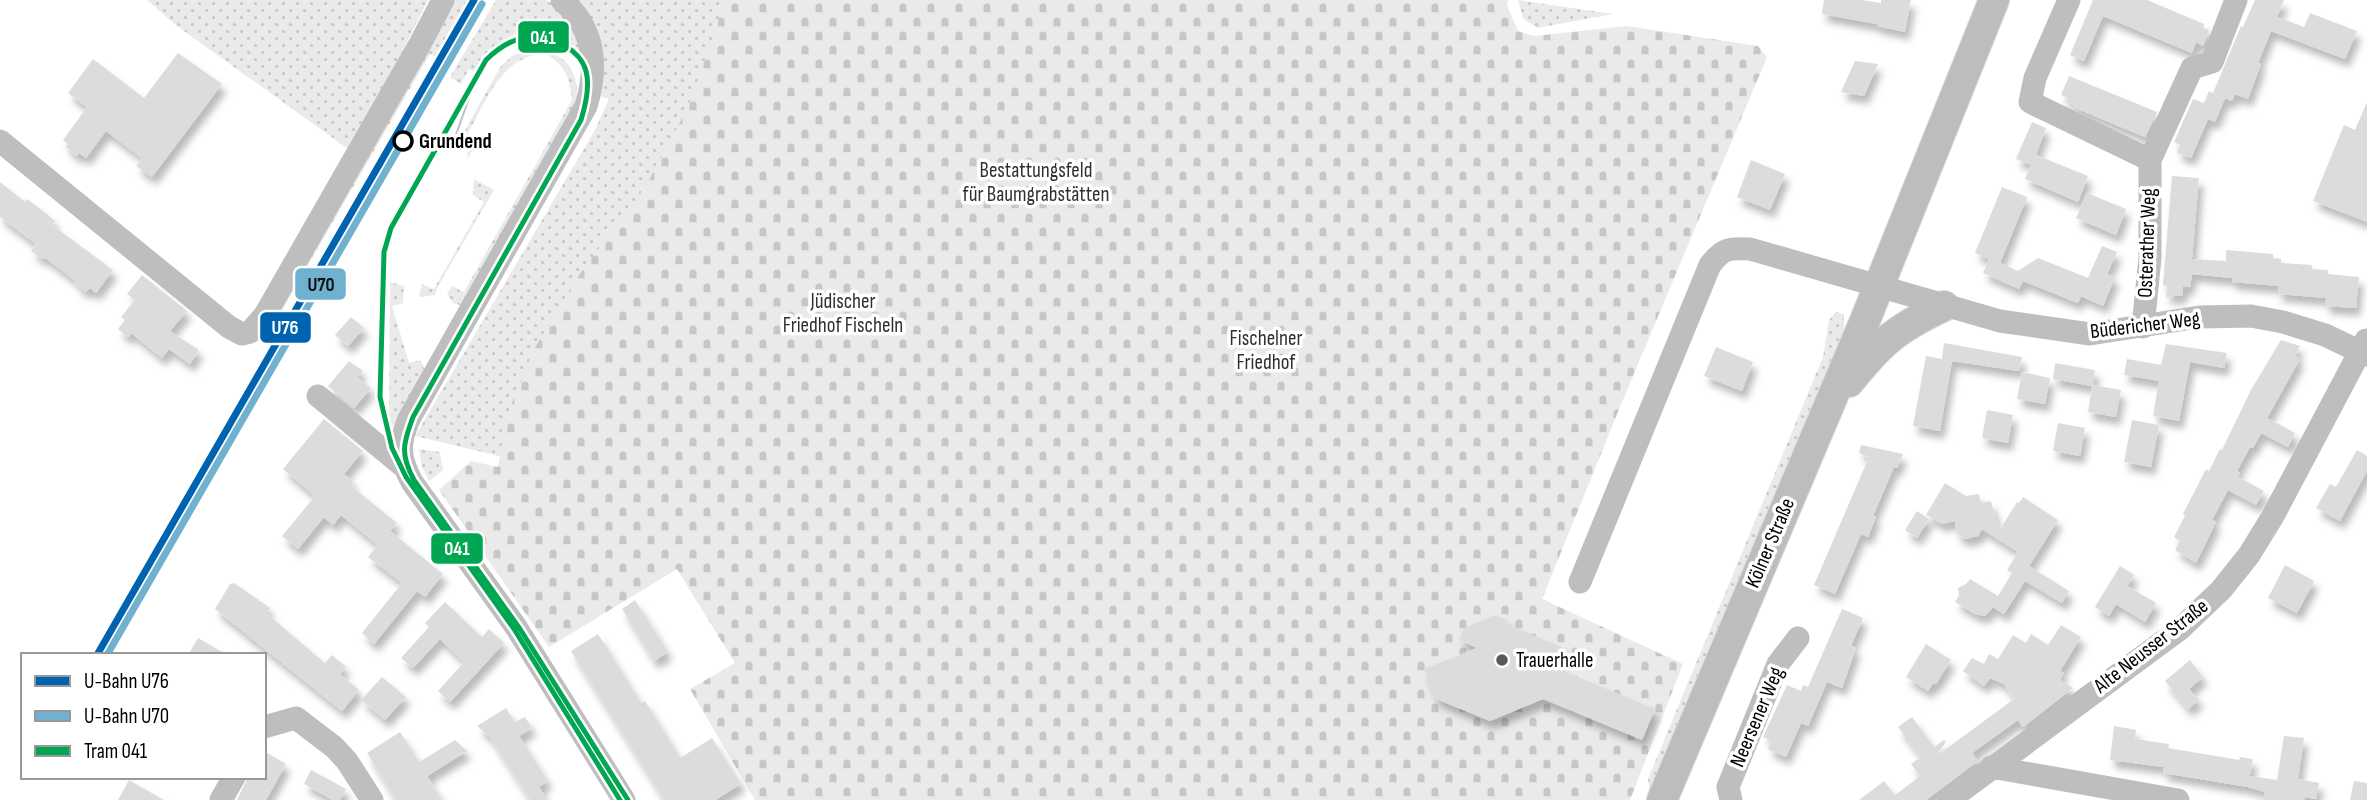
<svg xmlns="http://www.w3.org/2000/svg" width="2367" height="800" viewBox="0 0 2367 800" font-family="'Sofia Sans Condensed',sans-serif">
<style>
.grass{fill:url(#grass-dots)}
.cemetery{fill:url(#cemetery-stones)}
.building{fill:#dcdcdc;filter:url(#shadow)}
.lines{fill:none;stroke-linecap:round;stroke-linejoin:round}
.major-casing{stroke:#dbdbdb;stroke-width:32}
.minor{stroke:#bebebe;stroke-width:23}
.major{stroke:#bdbdbd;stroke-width:30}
.tram{stroke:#bdbdbd;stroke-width:2}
.tram-1-casing{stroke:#fff;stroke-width:10}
.tram-1{stroke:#00a651;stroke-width:5}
.metro-1-casing{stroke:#fff;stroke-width:12}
.metro-2-casing{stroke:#fff;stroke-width:12}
.metro-1{stroke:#0063af;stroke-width:7}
.metro-2{stroke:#70b1d0;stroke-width:7}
.stop-dot{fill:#fff;stroke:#000;stroke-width:3.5}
.poi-dot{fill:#595959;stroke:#fff;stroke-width:2.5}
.labels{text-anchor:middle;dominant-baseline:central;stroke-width:7;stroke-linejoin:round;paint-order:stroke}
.stop-label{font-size:21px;font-weight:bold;fill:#000;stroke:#fff;text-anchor:start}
.park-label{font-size:21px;fill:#2f2f2f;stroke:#fff}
.street-label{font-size:21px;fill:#000;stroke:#fff}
.poi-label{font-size:21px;fill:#000;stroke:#fff;text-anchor:start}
.line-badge{stroke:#fff;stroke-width:2.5}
.badge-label{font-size:19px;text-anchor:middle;font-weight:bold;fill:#fff}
.pale-badge-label{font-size:19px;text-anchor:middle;font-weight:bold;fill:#111}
</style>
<defs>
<pattern id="grass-dots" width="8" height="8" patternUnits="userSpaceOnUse" patternTransform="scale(1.75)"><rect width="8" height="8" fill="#eaeaea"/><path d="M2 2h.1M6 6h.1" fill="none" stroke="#c7c7c7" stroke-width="1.8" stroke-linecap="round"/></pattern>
<pattern id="cemetery-stones" width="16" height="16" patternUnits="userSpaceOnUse" patternTransform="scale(1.75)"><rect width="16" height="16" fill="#eaeaea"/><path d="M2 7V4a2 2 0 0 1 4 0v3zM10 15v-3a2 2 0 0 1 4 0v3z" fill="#c7c7c7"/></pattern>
<filter id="shadow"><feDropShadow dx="4.5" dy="8" stdDeviation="3.5" flood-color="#0004"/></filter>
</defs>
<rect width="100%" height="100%" fill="#fff"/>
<path class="grass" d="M147,0h281l-30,60 -51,88 -170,-122z
M450,0h18l-33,56 -5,-2 -164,284 -5,4 -11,-3z
M496,0c12,0 40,0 50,0 20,9 30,36 37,54 -44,-35 -77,-30 -108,18l-6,-3 -8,15 -11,-7z
M573,0h157l-3,41 -192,413 -36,2 -84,-20 180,-306 14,-31 -9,-3z
M1518,0l95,14 -76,14 -14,-10z
M533,50c32,0 47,22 44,53l-110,198 -7,4 -7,-2 -6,-9 5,-8 12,6 108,-192c-2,-18 -5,-31 -20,-42 -6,-5 -14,-4 -21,-2 -33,9 -47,50 -63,77l10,7 -10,18 -4,-26 37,-66 12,-11z
M474,179l20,11 -56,96 -3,9 -16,2 3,-13 12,5 50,-87 -11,-7z
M390,282l14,4 -1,17 -11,3 17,57 12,-3 4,12 -34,57 -2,-2z
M1836,312l8,2v14l-5,18 -188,454 -3,-21 175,-422 6,-37z
M419,449l21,3 3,18 -14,11 -7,-14z"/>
<path class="cemetery" d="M721,0h787l-1,5 11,26 16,5 93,-10 131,20 9,11 -147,350 -78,192 141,65 -53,136h-875l-65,-111 45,-26 -58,-94 -128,78 -110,-157 32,-29 27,6 10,-54 25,-62 46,-76 68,-91 41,-77 30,-83z"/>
<path class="building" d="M1824,0h38l19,3v-3h30l-6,32 -28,-6v-2l-55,-10z
M2093,0h54l57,24 -1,4 6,2 -6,16 -7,-4 -4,11 -89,-37 -19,45 -14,-6z
M2255,0h29l-7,17 27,10 6,-14 47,18 -12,28 -74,-28 -13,32 3,1 -13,35 -13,-5 -3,7 -7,-3 -10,24 -7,-3 -17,39 -14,-5 3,-8 -6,-3 19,-43 11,4 5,-12 4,2 28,-67 2,1z
M178,53l44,31 -70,93 -16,-11 6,-8 -36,-27 -20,27 -7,-5 -2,3 -11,-9 2,-3 -5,-4 24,-33 -19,-14 25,-34 51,39z
M1855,61l23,3 -14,32 -23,-4z
M2069,76l88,36 -12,25 -72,-30 1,-2 -7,-3 1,-4 -7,-3z
M2367,102v120l-54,-21 31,-76 11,5z
M2032,122l14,6 -10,27 52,21 -10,26 -53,-23 6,-14 -15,-6z
M1751,160l34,14 -15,36 -33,-13z
M2172,176l27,2 -7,81 34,2v-11l47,4v4l8,1v4l31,2v4l16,1v4l31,3 -3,31 -31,-2 1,-8 -48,-4 1,-8 -47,-4v-4l-40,-4 -2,13h-7v8l-17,2 1,-11 -4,-1z
M0,182l25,20 2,-3 16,12 12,10 -3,4 61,45 -17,23 -6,-5 -4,4 -11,-9 2,-1 -33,-25 -1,2 -12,-8 5,-7 -36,-27z
M2002,187l25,10 -27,66 18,8 20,-13 50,20 14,-32 15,6 -10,22 8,3 -12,29 -22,-10 -3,7 -55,-22 -4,8 -36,-16 6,-14 -14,-6z
M2087,193l39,16 -10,26 -40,-17z
M142,275l45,36 -17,20 29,19 -9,14 -21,-15 -7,9 -31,-25 -3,4 -10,-8 7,-9 -4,-3 14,-17 -8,-6z
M351,317l13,11 -16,18 -13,-11z
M2281,340l19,6 -5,10 5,3 -33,59 28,15 -7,14 -27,-14 -8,15 -3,-1 -13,24 3,2 -2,4 26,14 -8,14 -28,-15 -16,30 4,2 -20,41 -21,-13 5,-9 -6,-4 11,-21 -2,-2 23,-45 3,2 11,-22 2,1 29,-60z
M1944,343l78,14 -3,14 -67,-10 -12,70 -27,-5 13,-70 16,3z
M2166,344l61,9 -3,15 -34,-6 -11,59 -26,-5 6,-35 -35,-6 3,-16 34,6z
M1716,347l37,15 -11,29 -38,-15z
M349,361l14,10 -6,6 14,11 -17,20 -26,-22z
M2055,363l40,7 -2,15 28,5 -5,27 -28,-5 4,-26 -39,-7z
M2022,372l28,6 -5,26 -28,-5z
M1987,410l26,5 -5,28 -26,-5z
M324,419l39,32 -19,23 9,7 -3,4 47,38 -7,8 53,43 -18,23 -8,-6 -43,53 -12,-11 40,-50 -34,-26 10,-12 -37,-30 -8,10 -9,-8 -26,32 -16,-13 33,-40 -32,-27z
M2132,420l27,5 -8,42 -27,-5z
M2058,423l27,5 -5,28 -27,-5z
M1861,445l42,9 -6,14 -3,-1 -21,49 3,1 -8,20 -7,-3 -26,60 -21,-9 55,-128 -10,-4z
M2357,450l10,6v15l-27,50 -24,-13 14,-24 6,3z
M1945,483l21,13 13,-2 2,9 10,-2 8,30 18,-29 2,1 4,-6 35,23 -29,46 40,25 -7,12 -37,-22 -21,33 -11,-7 -8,9 -10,-2 -20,-12 4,-6 -1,-8 8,-4 4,-5 28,17 14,-23 -5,-3 11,-18 -36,-23 -4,7 -13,3 -8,-5 -2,-13 -13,3 -16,-9z
M1917,511l12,8 -12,19 -12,-8z
M2285,565l29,16 -17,32 -29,-15z
M2120,566l14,9 -7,11 29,17 -11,19 -29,-18 -7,12 -14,-9z
M234,583l36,25 -4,5 59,50 7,-8 14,12 -6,7 19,16 -17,21 -127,-102 15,-25z
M635,600l33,52 -14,9 -32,-52z
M445,602l37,35 7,-8 15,14 -54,59 -12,-11 26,-29 -24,-23 -27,29 -12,-10 28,-31 -4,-4z
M1842,609l21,9 -12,28 5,2 -14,40 -15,-6 -19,44 -7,-3 -15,34 -18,-8 3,-8 -8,-4 24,-52 14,6 2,-6 5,2z
M1495,615l12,5 -1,4 58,24 -8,20 99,41 -13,31 -99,-41 -53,22 -54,-22 -12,-30 53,-21 -18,-8 5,-12z
M2061,625l20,12 -21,34 4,2 -4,7 13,8 -50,39 -5,-7 -46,33 6,8 -52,39h-67l25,-19 11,14 25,-19 -9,-12 10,-7 -23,-30 14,-10 22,30 10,-7 2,2 -11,15 79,-58 -10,-15 -14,-6 -6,8 -21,-15 9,-13 12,6 5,-10 9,5 15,-24 13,8 5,-9 17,11z
M598,634l43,69 4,-2 35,57 32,-20 29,46 -26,16h-51l-93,-149z
M198,638l7,4 22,13h-39z
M1926,644l25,16 -15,24 -3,-1 -5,8 -22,-14z
M2190,660l13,17 -14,12 10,11 -11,9 -23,-28z
M382,677l24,20 -21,23 -24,-20z
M506,708l9,14 10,-5 7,11 -13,8 29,45 -9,6 8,13h-17l-40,-63 -13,-11z
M2114,726l22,4 -1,9 34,5 -1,4 71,12 1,-3 13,2 -5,25 2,-8 27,4 7,-44 20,2 -6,41 21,4 -3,16 -11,-2v3h-42l2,-8 -17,-5 -85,-14 1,-6 -54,-7z
M400,732l19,30 36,-22 12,11 -40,25 15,24h-46l-29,-47z
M264,751l22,13 -20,36h-29l11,-23h16z
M311,770l35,19 -6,11h-7l-29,-16z
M129,780l35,20h-46z
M2354,781l13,2v17h-17z"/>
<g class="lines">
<g class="major-casing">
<path id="major" d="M1849,382c33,-41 47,-53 95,-76
M1662,800l204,-482 128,-318"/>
</g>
<path class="minor" d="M562,0c33,29 36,67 24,106l-177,313c-11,25 -10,39 3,63l104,145 108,173
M2069,0l-34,78 -5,24 120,58v98l-7,69
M0,141l229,186 13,7 8,-2 15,-17 155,-271 23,-44
M2150,160l42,-92 20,-6 24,-62
M318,396l86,71
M1580,582l130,-317c13,-17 19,-17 40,-16l250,72 90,13 109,-17 52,-1 32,6 42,13 42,20
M264,727l32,-9 38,29 13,14 25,39
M1991,767l187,33
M221,800l13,-23
M1731,800l-3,-13 50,-123 20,-26
M1949,800l231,-171 41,-39 28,-35 24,-39 93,-176"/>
<use href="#major" class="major"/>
<path class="tram" d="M452,146l26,-73"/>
<g class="tram-1-casing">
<path id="tram-1" d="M620,800l-106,-171 -108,-152 -14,-29 -12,-51 4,-145 7,-24 95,-168c22,-22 51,-33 79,-14 9,5 18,14 21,25 4,15 0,33 -5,49l-168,297c-10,27 -13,37 1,63l106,149 108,171"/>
</g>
<use href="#tram-1" class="tram-1"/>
<g class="metro-1-casing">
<path id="metro-1" d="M97,655l377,-655"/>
</g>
<g class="metro-2-casing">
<path id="metro-2" d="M107,655l375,-651"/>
</g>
<use href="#metro-1" class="metro-1"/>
<use href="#metro-2" class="metro-2"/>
</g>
<circle class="stop-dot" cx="403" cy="141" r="9"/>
<circle class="poi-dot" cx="1502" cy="660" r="7"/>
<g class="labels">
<g class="stop-label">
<text x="419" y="141">Grundend</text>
</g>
<g class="park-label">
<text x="1036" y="170">Bestattungsfeld<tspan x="1036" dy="24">für Baumgrabstätten</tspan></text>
<text x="843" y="301">Jüdischer<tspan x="843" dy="24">Friedhof Fischeln</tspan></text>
<text x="1266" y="338">Fischelner<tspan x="1266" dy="24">Friedhof</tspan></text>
</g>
<g class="street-label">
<text transform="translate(2147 243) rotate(-88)">Osterather Weg</text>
<text transform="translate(2145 325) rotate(-7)">Büdericher Weg</text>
<text transform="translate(1770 543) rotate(-67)">Kölner Straße</text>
<text transform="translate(2151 646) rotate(-38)">Alte Neusser Straße</text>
<text transform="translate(1757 717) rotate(-67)">Neersener Weg</text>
</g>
<g class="poi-label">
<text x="1516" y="660">Trauerhalle</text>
</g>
</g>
<g class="line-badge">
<rect x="517" y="20" width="53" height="34" rx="7" fill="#00a651"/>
<rect x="294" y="267" width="53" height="34" rx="7" fill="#70b1d0"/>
<rect x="259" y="311" width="53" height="33" rx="7" fill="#0063af"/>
<rect x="430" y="532" width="54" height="33" rx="7" fill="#00a651"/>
</g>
<g class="badge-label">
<text x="543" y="44">041</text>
<text x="285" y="334">U76</text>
<text x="457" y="555">041</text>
</g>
<g class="pale-badge-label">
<text x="321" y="291">U70</text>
</g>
<rect x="21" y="653" width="245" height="126" fill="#ffffff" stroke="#999999" stroke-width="2"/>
<rect x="35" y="676" width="35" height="10" fill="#0063af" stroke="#999999" stroke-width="2"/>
<text x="84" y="688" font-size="21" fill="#000000">U-Bahn U76</text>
<rect x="35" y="711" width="35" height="10" fill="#70b1d0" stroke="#999999" stroke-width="2"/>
<text x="84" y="723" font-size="21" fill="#000000">U-Bahn U70</text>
<rect x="35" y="746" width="35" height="10" fill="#00a651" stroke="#999999" stroke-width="2"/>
<text x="84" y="758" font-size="21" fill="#000000">Tram 041</text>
</svg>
